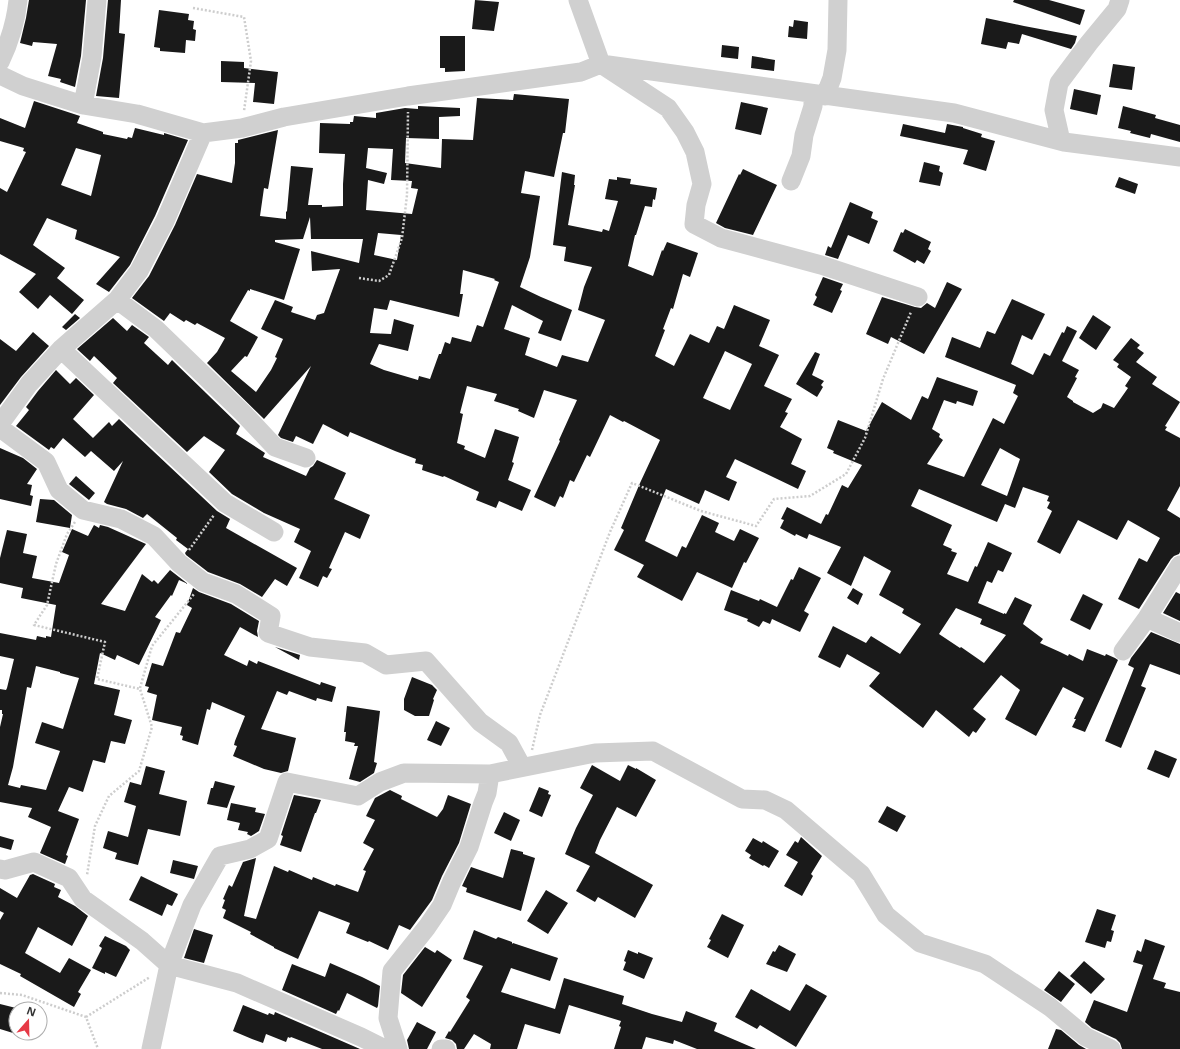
<svg xmlns="http://www.w3.org/2000/svg" width="1180" height="1049" viewBox="0 0 1180 1049" font-family="'Noto Sans',sans-serif">
<style>
.building{fill:#1a1a1a;fill-rule:evenodd}
.lines{fill:none;stroke-linecap:round;stroke-linejoin:round}
.path{stroke:#cdcdcd;stroke-width:2.5;stroke-dasharray:2 2;stroke-linecap:butt}
.minor{stroke:#d0d0d0;stroke-width:19}
</style>
<rect width="100%" height="100%" fill="#fff"/>
<path class="building" d="M29,0h57l-5,56 -6,31 -15,-5 1,-3 -13,-3 9,-32 -24,-2 -1,4 -12,-3 6,-25z
M108,0h13l-2,33 6,1 -6,64 -23,-2 7,-38z
M475,0l24,2 -5,29 -22,-2z
M1014,0h35l36,10 -5,15 -67,-23z
M159,10l30,4 -1,6 6,1 -1,8 3,1 -1,11 -9,-1 -1,13 -25,-2v-3l-6,-1z
M986,18l38,8 53,10 -2,7 -4,6 -49,-15 -3,10 -11,-2 -2,7 -25,-5z
M794,20l14,2 -1,17 -19,-2 1,-11 4,1z
M440,36h25v35l-20,1v-4h-5z
M722,45l17,2 -1,12 -17,-2z
M752,56l23,4 -1,11 -23,-3z
M221,61l23,1v6l34,4 -4,32 -21,-2 2,-19 -34,-1z
M1113,64l22,3 -3,23 -23,-3z
M1074,89l27,6 -4,20 -27,-6z
M514,94l55,5 -4,34h-2l-9,44 -29,-6 -4,22 19,3 -10,61 -10,30 21,10 31,13 -11,31 -23,-8 5,-12 -31,-16 -8,24 26,9 -5,17 32,12 5,-12 26,7 17,-42 -27,-10 6,-23 8,-20 -28,-6 2,-14 -13,-2 9,-73 13,3 -1,10h1l-7,40 34,7 1,-3 6,2 9,-30 -13,-2 4,-20 8,1v-3l14,2 -1,5 27,4 -2,12 -2,-1 -1,8 -7,-1 -9,29h-1l-7,31 25,10 9,-26 1,1 4,-9 31,11 -8,24 -7,-3 -10,35 -2,-1 -8,21 2,1 -10,26 19,10 16,-32 19,9 8,-17 7,3 10,-24 36,15 -11,26 20,9 -15,31 28,13 -7,13 3,1 -8,14 22,12 -11,25 15,7 -8,18 -63,-30 -9,18 11,5 -8,19 -24,-11 -6,14 -33,-15 -21,52 32,16 5,-11 4,2 16,-33 17,8 -4,9 19,9 6,-12 19,9 -13,25 -2,-1 -12,26 -35,-16 -15,29 -45,-24 7,-12 -30,-15 10,-20 -3,-2 19,-45 20,-43 -36,-19 -1,1 -13,-7 -20,42 -3,-2 -13,27 -4,-2 -7,18 -3,-2 -5,11 -21,-10 26,-56 -1,-1 18,-40 -33,-10 -10,28 -16,-7 1,-2 -25,-8 3,-7 -30,-8 -7,27 3,1 -6,29 8,3 -1,3 21,9 10,-29 24,8 -7,25 2,1 -6,17 23,10 -9,21 -23,-10 -3,7 -20,-8 3,-8 -35,-16 -1,1 -21,-7 1,-5 -8,-2 1,-4 -21,-8 -45,-19 -2,5 -25,-13 -10,20 -17,-8 -3,6 -12,-4 -3,-3 33,-69 -47,53 -57,-56 10,-11 8,-14 -28,-15 -2,2 -9,-5 -2,2 -14,-9 -6,8 -32,-23 17,-22 26,-51 22,-51 35,9 3,-20v-20h3v-3l40,-10 -10,59 -4,-1 -4,28 26,3v-7l1,-1 4,-45 22,2 -5,37h14v2l21,-1v-22l2,-30 -26,-1 1,-30 30,1v-2h3l1,-6 22,2v-5l29,-5 13,1v-3l42,2v8l-21,1v22l-33,-1 -1,25 36,5 1,-29 31,1 4,-42 36,2zM368,148l25,1 -2,31 21,1 -1,7 7,1 -6,25 -46,-4 2,-30 16,4 3,-11 -21,-5zM310,217l1,22h52l-4,24 -48,-12 1,20 28,-2 -16,44 -7,2 -2,5 -24,-8 2,-5 -18,-7 -14,29 22,10 -8,18 2,1 -6,12 -15,22 -25,-21 14,-15 2,1 11,-20 -28,-16 18,-31 2,1v-2l34,11 16,-51 -25,-7v-2l28,-1zM378,233l23,2 -4,25 -23,-5zM463,270l32,9 -1,1 5,2 -16,45 -6,-2 -6,17 -19,-5 -2,7 -5,-2 -4,12h-2l-9,25 -11,-3 -1,4 -34,-10 -14,-6 9,-20 29,7 6,-26 -20,-6 -3,15 -21,-1 4,-25 13,2 3,-10 69,17 4,-23h-3zM725,351l27,13 -22,46 -27,-12z
M34,101l46,15 -3,7 26,9v2l24,5 1,-2 4,1 3,-10 29,7v-2l24,7 -33,76 -25,49 -21,27 -13,-8 24,-27 -45,-18 2,-9 -30,-12 -14,27 32,23 -8,10 27,22 -12,14 -22,-19 -12,14 -19,-17 17,-18 -36,-20v-66l7,4 19,-40 -3,-1 1,-3 -24,-7v-23l25,10zM76,148l25,7 -10,41 -30,-11z
M741,102l27,6 -7,27 -26,-6z
M1123,106l33,9 -1,3 25,7v17l-29,-8 -1,4 -20,-5 1,-2 -13,-3z
M903,124l42,9 2,-9 16,3v1l19,6 -1,3 14,4 -9,30 -23,-7 5,-14 -68,-14z
M924,162l16,4 -1,5 4,2 -3,13 -21,-4z
M743,169l34,16 -24,50 -28,-7 -9,-5 23,-49 1,1z
M1119,177l19,7 -3,10 -20,-7z
M850,202l23,10 -2,6 7,3 -9,23 -21,-9 -10,24 -13,-4 3,-9 3,2z
M905,229l26,13 -3,7 3,2 -7,13 -7,-4 -2,3 -22,-12 8,-19 2,1z
M823,277l20,7 -3,6 2,1 -10,22 -19,-8 4,-8 -2,-2z
M947,282l15,7 -38,65 -33,-17 -3,7 -22,-10 16,-37 33,10 6,1 6,-5 8,5z
M1012,299l33,15 -13,26 -10,-5 -11,29 22,11 11,-22 6,3 12,-24 2,1 3,-7 10,5 -15,30 17,9 -4,7 2,1 -10,19 6,4v1l20,11 8,-5 2,-5 11,5 14,-20 -3,-2 6,-9 -14,-10 2,-3 -6,-4 18,-22 9,7 -3,3 7,5 -8,9 21,15 -5,7 28,18 -15,24 2,1 -2,3 15,8v48l-13,24 13,8v34l-1,2 -5,2 -3,3 -32,50 -21,-10 21,-41 8,4 13,-24 -32,-18 -11,20 -39,-20 -18,34 -23,-12 15,-31 -5,-3 3,-6 -3,-1 2,-5 -26,-9 -8,21 -10,-4 -8,18 -78,-33 -8,17 41,19 -9,20 9,4 -1,2 6,2 -10,21 21,8 7,-16 2,1 11,-25 24,11 -9,19 -5,-2 -6,13 -5,-2 -9,22 26,11v-1l2,1 9,-17 17,8 -9,19 20,15 -3,4 20,9 8,4 1,-2 14,7 4,-12 18,7 1,-2 9,4 3,2 -33,72 -13,-5 4,-8h-2l10,-21 -21,-11 -27,49 -31,-17 15,-29 -19,-15 -28,34 13,10 -10,14 -3,-2 -4,6 -33,-27 -13,18 -54,-42 11,-13 -33,-19 -7,14 -22,-11 15,-31 33,17 5,-7 29,18 21,-30 -19,-11 2,-4 -25,-14 12,-24 -27,-15 -13,30 -24,-13 14,-26 -32,-13 -2,5 -11,-5 -1,2 -15,-8 4,-8 -3,-1 6,-12 34,17 5,-10 2,1 14,-30 6,3 14,-23 -29,-12 1,-2 -7,-3 11,-28 28,11 16,-29 29,18 11,-24 6,3 9,-22 41,14 -5,15 -16,-5 -1,3 -12,-4 -12,29 8,5 -1,3 4,3 -16,24 37,13 29,-59 11,6 14,-28 -5,-3 3,-8 -71,-28 7,-20 28,11 7,-17 8,3zM1000,448l20,11 -13,37 -26,-11zM956,608l26,11 -2,5 26,11 -22,28 -23,-16 -1,1 -21,-14z
M75,314l5,4 -14,12 -4,-3z
M1093,315l18,12 -15,23 -17,-12z
M113,318l14,13 5,-6 17,12 -5,6 24,22 4,-5 68,66 -4,8 29,19 -2,4 43,19 4,-8 3,-2 4,-6 29,13 -12,26 36,16 -10,24 -15,-7 -16,36 3,1 -5,9 -4,-2 -5,11 -19,-9 12,-27 -17,-9 6,-13 -36,-16 -32,-19 -23,-22 16,-22 -21,-14 -17,16 -74,-69 4,-5 -23,-22 -4,5 -13,-12z
M33,332l16,14 -28,31 -21,28v-66l16,12z
M815,352l5,2 -8,21 12,6 -3,4 2,2 -6,10 -21,-13z
M56,370l14,14 6,-6 18,17 -21,24 20,19 16,-16 3,4 7,-7 98,92 13,8 -4,9 71,40 -10,18 -12,-7 -13,18 -22,-13 -32,-12 -22,-17 -1,-2 3,-4 -12,-9 1,-2 -30,-24 -4,4 -17,-9 -19,-5 -3,-2 19,-41 -9,10 -23,-20 -6,6 -22,-19 -9,11 -3,-2 -2,3 -33,-24 13,-16 -3,-3 12,-16z
M0,448l23,10 14,11 -10,15 5,1 -2,10 3,1 -2,10 -31,-7z
M76,476l19,17 -6,7 -20,-16z
M40,499l14,1 18,15 -2,13 -34,-6z
M94,525l5,3 1,-3 8,2 38,17 -45,60 24,7 17,-37 10,8 2,-2 4,4 12,-14 18,14 -9,-4 -7,16 -1,-1 -16,22 6,3 -22,45 -22,-10 -2,5 -15,-7 -6,31 26,6 -6,25 18,5 -7,24 -14,-3 -6,22 -12,-3 -10,32 -14,-5 -11,24 21,8 -13,36 2,1 -3,8 -25,-11 11,-26 -23,-10 4,-9 -32,-6v-75l3,-13h-1v-4h-2v-21l6,1 1,-2 7,-29 -14,-3v-23l36,7 1,-4 9,2v-2l5,1 5,-32 -35,-7 2,-10 -23,-5v-25l7,-28 20,4 -4,19 14,3 -5,22 27,5 10,-28 -7,-3 10,-23 16,7zM36,666l24,6v1l19,5 -16,51 -21,-7 -7,21 25,8 -14,39 -25,-5 -1,3 -12,-3 5,-18 14,-80 4,1z
M799,567l22,11 -17,33 5,3 -9,18 -28,-13 -2,5 -7,-3 -4,6 -12,-6 1,-2 -24,-9 7,-20 28,11 1,-2 17,8 14,-28 2,1z
M193,588l6,4 32,12 28,17 -2,10 1,6 -18,-10 -16,28 23,11 2,-6 8,4 1,-3 62,24 1,-3 15,5 -4,15 -15,-4 -1,3 -27,-10 -2,4 -10,-4 -16,38 35,9 -8,33 -7,2 -17,-4 -31,-13 4,-10 -3,-1 1,-4 10,-25 -33,-14 -2,8 -3,-1 -9,36 -16,-5 1,-4 -3,-1 2,-8 -30,-7 5,-25 -10,-3 2,-5 -4,-1 7,-23 11,3 13,-34 4,1 12,-25 -5,-3z
M853,588l10,6 -5,11 -11,-7z
M1176,592l4,2v27l-17,-8z
M1083,594l20,10 -13,26 -20,-10z
M1151,632l29,12v31l-30,-11 -9,22 5,2 -25,60 -16,-7 29,-73 -6,-3 3,-7z
M275,647l25,8 -1,5z
M412,677l20,8 5,5 -4,9 1,1 -5,16h-14l-11,-6v-11z
M347,706l33,5 -6,51 3,1 -3,10 -14,9 -11,-3 9,-33h-4l1,-3 -10,-2 1,-9h-2z
M436,721l14,7 -9,18 -14,-6z
M1155,750l22,9 -8,19 -22,-9z
M592,765l28,16 8,-16 8,4v-1l20,12 -20,37 -19,-10 -17,33 -5,13 58,32 -18,33 -37,-21 -3,5 -19,-11 14,-25 -25,-12 11,-26 17,-33 -13,-7z
M146,766l19,5 -6,23 28,7 -7,35 -32,-7 -10,36 -23,-6 2,-6 -14,-5 5,-17 20,6 8,-31 -12,-4 6,-20 11,3z
M215,781l20,5 -8,22 -20,-4 4,-16h2z
M539,787l10,4 -1,3 3,1 -9,22 -13,-6z
M390,790l12,6 -1,3 36,18 6,-8 5,-14 23,9 -12,39 -17,33 -10,24 -22,30 -11,-5 -11,25 -19,-9 -1,1 -22,-9 4,-10 -31,-12 -21,48 -24,-11v-1l-24,-13 1,-2 -28,-14 3,-8 -4,-2 3,-8 -2,-1 6,-14 3,2 11,-25 13,-4 -12,58 12,3 18,-53 14,6 1,-2 23,10 1,-3 22,9 1,-2 22,8 8,-21 -3,-1 11,-21 -11,-6 12,-23 -9,-4 9,-18z
M294,795l27,5 -5,13h-1l-14,39 -21,-7 3,-9 -2,-1z
M231,803l25,5 -1,4 10,2 -6,17 -8,5 -4,-2 1,-2 -10,-2 2,-7 -13,-3z
M887,806l19,10 -9,16 -19,-10z
M504,812l16,8 -9,21 -17,-8z
M0,836l14,4 -3,10 -11,-3z
M801,837l21,19 -11,18 2,2 -11,20 -18,-10 14,-24 -12,-7 9,-14 3,2z
M753,838l9,5 1,-2 16,10 -10,17 -5,-3 -1,1 -14,-8 2,-3 -6,-4z
M511,849l12,3v2l12,4 -14,53 -55,-19 1,-4 -5,-2 9,-19 32,11z
M173,860l25,6 -4,13 -24,-6z
M33,874l22,10 -1,3 7,3 -3,7 17,9 13,10 -16,30 -34,-19 -13,26 35,20 9,-15 22,12 -13,22 3,2 -7,13 -54,-31 1,-2 -21,-10v-44l4,-7 -4,-2v-23l17,10 13,-23z
M141,876l37,18 -6,12 -5,-2 -5,12 -33,-16z
M546,890l22,13 -20,31 -21,-13z
M1097,909l19,6 -5,15 3,1 -3,11 -4,-1 -2,7 -20,-6z
M722,914l22,11 -16,33 -21,-11 4,-7 -2,-1z
M194,929l19,6 -9,28 -20,-5z
M474,930l22,9 2,-2 14,5v2l1,-1 45,15 -8,23 -39,-13 -10,24 54,17 9,-31 60,18 -2,8 30,10 30,8 4,-11 31,12 -3,8 42,18h-59l-23,-9 -1,4 -27,-7 -4,12h-28l7,-22 -2,-1 2,-5 -52,-16 -9,29 -35,-10 -8,25h-27l1,-5 -17,-10 -10,15h-7l-1,-5 -4,-4 -7,-2 4,-7 1,1 20,-32 -4,-3 17,-31 -20,-7z
M105,936l21,10 4,4 -14,27 -11,-5v2l-13,-6 10,-20 -3,-2z
M1145,939l20,7 -12,33 13,4 -2,5 16,4v57h-58l-2,-6 -4,-4 -24,-11 -7,-6 9,-22 33,12 16,-47 -10,-3 4,-12 4,2z
M779,945l17,9 -9,18 -21,-8 7,-13 2,1z
M425,947l10,6 2,-3 15,10 -30,47 -21,-14 2,-18z
M628,950l10,4v-2l15,6 -9,21 -21,-9 3,-8 -2,-1z
M1084,961l21,18 -14,15 -21,-18z
M330,963l32,14 18,9 -2,20 -1,2 -30,-15 -8,18 -1,-1 -2,4 -54,-24 10,-26 33,13z
M1059,971l16,13 -14,18 -17,-12z
M806,984l21,12 -31,51 -36,-22 -3,4 -22,-12 16,-28 39,22z
M0,1004l16,4v16l-3,9 -13,-4z
M243,1005l25,10 1,-2 5,2 1,-3 85,37h-38l-31,-12 -1,1 -2,-1 -2,5 -20,-8 -3,9 -11,-4 -19,-8z
M417,1022l19,10 -9,17h-18l-2,-9z
M1056,1029l5,1 18,15 7,4h-38z"/>
<g class="lines">
<path class="path" d="M193,8l51,9 7,44 -7,50
M359,278l20,3 10,-6 13,-37 5,-43 1,-83
M75,522l-8,12 -11,30 -9,41 -13,20 71,17 -8,37 43,10 12,38 -13,44 -30,25 -14,30 -8,49
M189,550l25,-35
M140,688l12,-42 42,-52
M532,750l8,-35 70,-183 22,-49 69,28 55,15 18,-27 36,-3 36,-22 19,-36 18,-59 28,-67
M0,993l22,2 64,22 12,32
M86,1017l64,-40"/>
<path class="minor" d="M578,0l23,64 67,44 17,24 10,20 7,32 -6,21 -2,19 27,14 100,27 97,32
M0,62c9,-19 16,-41 18,-62
M0,75l23,11 60,19 54,9 66,19 39,-5 42,-11 124,-21 173,-24 20,-8 353,49 110,29 116,15
M825,96l7,-18 5,-28 1,-50
M83,105l9,-48 5,-57
M1061,141l-7,-31 5,-27 30,-40 28,-34 3,-9
M791,181l10,-25 3,-21 9,-29v-12
M117,300l39,29 87,84 32,34 31,11
M61,349l164,154 49,29
M0,424l29,-40 32,-35 56,-49 22,-29 26,-50 38,-88
M0,428l46,34 13,28 24,20 38,9 33,17 25,27 24,19 33,12 35,22 -3,17 42,14 55,6 21,12 40,-4 54,61 29,21 13,24
M1147,618l33,15
M1123,651l24,-33 33,-53
M0,869l5,1 29,-8 35,16 14,21 59,42 27,24 68,18 124,54 24,12
M151,1049l18,-84 23,-60 28,-49 30,-7 18,-10 19,-57 71,14 22,-14 24,-9 86,1 105,-21 58,-2 89,48 23,1 21,10 75,64 25,41 34,28 65,21 65,43 36,30 25,12
M398,1049l-10,-31 4,-47 35,-44 15,-22 10,-24 17,-34 14,-44 4,-10 3,-19
M441,1049h5"/>
</g>
<g transform="translate(28 1021) rotate(20)"><circle r="19" fill="#ffffff" stroke="#adadad"/>
<path d="M0-3L7 15L0 10L-7 15Z" fill="#e63946"/>
<text y="-6" font-size="11" font-weight="bold" text-anchor="middle" fill="#333333">N</text>
</g>
</svg>
